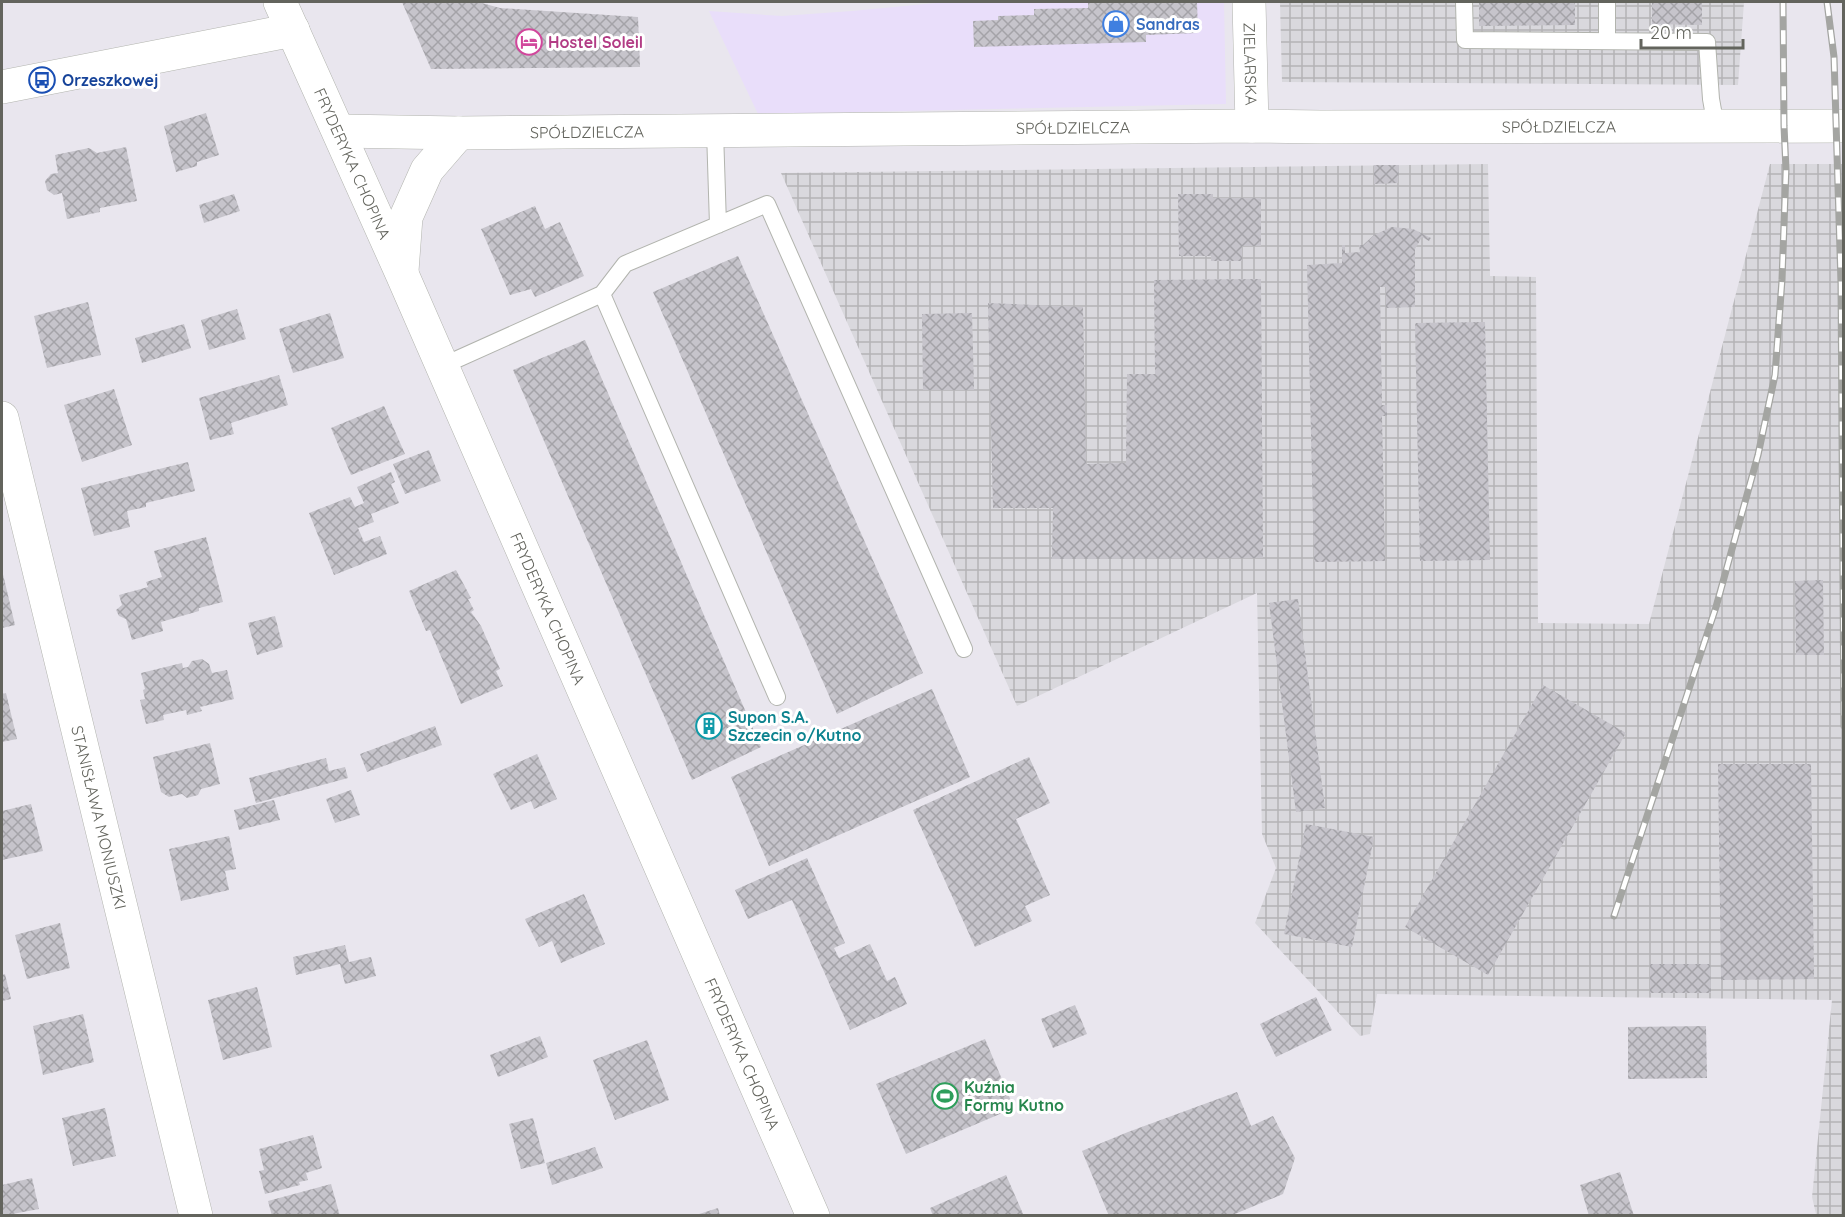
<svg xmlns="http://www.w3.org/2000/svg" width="1845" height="1217" viewBox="0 0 1845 1217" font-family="Quicksand,sans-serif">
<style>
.commercial{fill:#e9defa}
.industrial{fill:url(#industrial-grid)}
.building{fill:url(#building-cross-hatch)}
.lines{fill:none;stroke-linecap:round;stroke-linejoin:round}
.service-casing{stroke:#b2b4ae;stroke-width:18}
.minor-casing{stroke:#b2b4ae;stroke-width:34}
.service{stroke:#fff;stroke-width:16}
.minor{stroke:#fff;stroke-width:33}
.rail-casing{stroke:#a4a5a2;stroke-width:7}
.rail{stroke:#fff;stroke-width:4.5;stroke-dasharray:14;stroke-linecap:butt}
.labels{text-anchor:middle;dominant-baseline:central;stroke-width:6;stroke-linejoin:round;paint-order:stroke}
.shop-label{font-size:16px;font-weight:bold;fill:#366cbe;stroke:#fff;text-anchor:start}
.hotel-label{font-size:16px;font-weight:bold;fill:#b23c85;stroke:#fff;text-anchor:start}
.street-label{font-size:16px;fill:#63645d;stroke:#fff}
.transit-label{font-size:16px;font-weight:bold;fill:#164399;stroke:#fff;text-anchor:start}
.culture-label{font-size:16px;font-weight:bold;fill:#0d838f;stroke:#fff;text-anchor:start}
.leisure-label{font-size:16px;font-weight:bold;fill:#27864d;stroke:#fff;text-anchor:start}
</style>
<defs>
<pattern id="industrial-grid" width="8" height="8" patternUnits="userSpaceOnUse" patternTransform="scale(1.5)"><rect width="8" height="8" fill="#d9d8dd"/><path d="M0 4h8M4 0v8" fill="none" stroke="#b4b3b6"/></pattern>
<pattern id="building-cross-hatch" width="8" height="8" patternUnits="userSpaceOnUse" patternTransform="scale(1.5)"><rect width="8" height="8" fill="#c6c4cb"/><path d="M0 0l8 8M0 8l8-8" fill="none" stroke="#a4a3a8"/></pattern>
</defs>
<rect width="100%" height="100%" fill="#e9e6ee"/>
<path class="commercial" d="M947,2h277l2,102 -468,10 -49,-103 73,5 70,-5z"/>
<path class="industrial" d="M1280,2h464l-6,83 -456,-3z
M1488,164l2,112 46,1 2,346 111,1 121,-460h73v1051l-27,-1 -4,-17 20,-197 -455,-6 -7,40 -10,2 -105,-113 21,-55 -14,-34 -5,-241 -240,113 -236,-533z"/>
<path class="building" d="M402,2h76l22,6 138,9 2,50 -209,2z
M1088,2h109l1,31 -52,2v7l-172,5 -1,-26 25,-1v-4l36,-1v-6l54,-1z
M1479,2h96v23l-96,1z
M1652,2h50v23l-50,-1z
M206,113l13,42 -22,7v4l-21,6 -12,-46z
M126,147l11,54 -37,7v4l-33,7 -5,-26 -8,2 -7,-5 -2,-9 6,-7 7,-1 -3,-18 34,-7 8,5z
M1374,165h25l-1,18 -24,1z
M234,194l6,17 -36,12 -5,-18z
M1178,194h35v4h48v48h-19v15h-31v-5h-32z
M535,206l10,23 15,-7 24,54 -49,21 -4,-8 -21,6 -29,-66z
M1392,227l21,2 18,9 -2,3 -7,-4 -7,12v58l-29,1v-21h-6l2,118h5v11h-5l3,145 -70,1 -1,-1 -7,-296 35,-2v-18h3v8l15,-1 -1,-7h4l11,-10z
M738,256l185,417 -86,41 -184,-422z
M1261,279l2,279 -211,1 1,-51h-60l-5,-205 95,4 3,157 40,-1 1,-89h28l-1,-94z
M88,302l13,53 -54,13 -13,-52z
M237,309l9,30 -37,11 -8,-30z
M330,313l14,45 -51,15 -14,-44z
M972,313l2,77h-51l-1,-76z
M1485,322l5,238 -70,1 -5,-236 1,-2z
M184,324l7,24 -49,15 -7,-25z
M585,340l176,407 -69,33 -179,-410z
M279,375l9,30 -57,18 3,11 -24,6 -11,-42z
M114,389l18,56 -50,17 -18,-57z
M384,406l21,48 -54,21 -20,-47z
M429,450l12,31 -36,13 -12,-30z
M188,462l7,29 -49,12v4l-19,4 3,16 -36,9 -13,-48z
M391,472l4,10 -4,2 8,19 -28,11 3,8 -16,6 6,14 16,-6 7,18 -53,21 -25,-62 41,-16 5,10 9,-4 -7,-16z
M206,537l17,65 -24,6v3l-38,11 2,9 -31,9 -6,-21 -7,-3 -3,-6 6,-5 -3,-10 29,-8 -2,-5 16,-5 -8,-26z
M2,570l13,55 -13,3z
M456,570l15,28 -3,1 6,11 -3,2 10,14 19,43 -4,2 7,15 -42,18 -31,-74 -4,1 -17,-40z
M1823,580l1,75h-28l-1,-74z
M1298,599l27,209 -29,4 -27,-209z
M275,616l8,31 -26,8 -9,-32z
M202,659l7,5 3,9 15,-3 7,29 -34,8 2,4 -15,4 -1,-5 -23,5 1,5 -18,4 -6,-24 5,-1 -2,-9 2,-1 -4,-16 41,-10 1,5 5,-1 4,-6z
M1543,685l83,48 -138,242 -83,-48z
M932,689l38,88 -201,89 -38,-89z
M6,693l11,46 -15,3v-48z
M435,726l7,19 -75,27 -7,-18z
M210,743l10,41 -19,5 -3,6 -11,3 -5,-4 -13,3 -8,-5 -8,-35z
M537,754l20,45 -23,10 -3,-8 -20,9 -18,-36z
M1029,757l21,46 -34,16 34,76 -25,11 7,15 -57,26 -62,-137z
M326,758l3,13 16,-4 3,11 -92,25 -7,-25z
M1718,764h93l3,215 -93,1z
M351,790l9,25 -25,8 -9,-24z
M274,800l6,20 -41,10 -5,-20z
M31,804l12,47 -41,9v-49z
M1306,824l68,13 -22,110 -68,-13z
M229,836l7,33 -11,2 4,19 -48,11 -12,-52z
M807,858l38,85 -11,5 5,10 31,-14 17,37 8,-4 12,27 -57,26 -58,-130 -44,19 -13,-29z
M584,894l21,50 -44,19 -9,-22 -13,6 -14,-28z
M60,923l10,45 -43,11 -12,-44z
M345,945l4,17 22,-5 5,19 -31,8 -5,-20 -44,11 -3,-18z
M1650,964h60l1,29h-61z
M5,974l6,25 -9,2v-26z
M257,987l15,60 -49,13 -15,-60z
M1316,997l16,33 -56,27 -16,-33z
M1075,1005l12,29 -34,14 -12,-29z
M83,1014l11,48 -51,13 -10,-49z
M1706,1026l1,52 -79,1v-52z
M540,1036l8,21 -50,20 -8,-22z
M985,1039l29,69 -108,46 -30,-70z
M647,1040l22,60 -54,20 -22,-60z
M1237,1092l14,34 22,-10 22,42 -12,36 -53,22h-121l-27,-65 46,-19z
M105,1108l11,48 -43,10 -11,-48z
M533,1118l12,45 -24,6 -12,-45z
M313,1135l9,33 -16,5 2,7 -9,2 1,3 -35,9 -6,-23 5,-1 -5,-21z
M595,1147l8,21 -51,17 -6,-22z
M1620,1172l14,44h-45l-9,-31z
M1006,1175l18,41h-91l-3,-8z
M32,1178l7,31 -37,7v-31z
M331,1184l9,32h-68l-4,-15z
M718,1208l2,8h-24v-1z"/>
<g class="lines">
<g class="service-casing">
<path id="service" d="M1464,2l1,38 242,2 4,57 5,28
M1607,2v39
M715,131l3,94
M602,294l23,-30 142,-60 197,445
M442,366l160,-72 175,403"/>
</g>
<g class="minor-casing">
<g id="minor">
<path id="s1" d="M280,2l122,272 411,942"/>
<path id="s2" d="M1249,2l3,124"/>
<path d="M2,87l291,-57"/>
<path id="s3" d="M339,131l120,2 793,-7 69,1 523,-1"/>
<path d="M402,271l4,-54 21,-47 32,-37"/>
<path id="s4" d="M2,418l194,798"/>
</g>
</g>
<use href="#service" class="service"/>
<use href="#minor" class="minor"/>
<g class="rail-casing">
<path id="rail" d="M1827,2l7,55 7,226 3,443
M1614,916l102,-309 42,-152 17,-80 7,-95 4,-110 -2,-44 -1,-124"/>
</g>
<use href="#rail" class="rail"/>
</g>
<defs>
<g id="shop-ring" transform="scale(1.35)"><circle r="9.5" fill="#fff" stroke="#3f7fe0" stroke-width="1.5"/><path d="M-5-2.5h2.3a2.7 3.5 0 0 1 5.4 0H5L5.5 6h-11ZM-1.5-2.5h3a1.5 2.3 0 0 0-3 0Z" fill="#3f7fe0"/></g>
<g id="hotel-ring" transform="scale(1.35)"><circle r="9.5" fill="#fff" stroke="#d1479c" stroke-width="1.5"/><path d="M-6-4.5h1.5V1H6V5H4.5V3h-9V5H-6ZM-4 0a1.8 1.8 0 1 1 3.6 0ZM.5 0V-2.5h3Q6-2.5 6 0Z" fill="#d1479c"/></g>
<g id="bus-ring" transform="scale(1.35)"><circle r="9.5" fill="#fff" stroke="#1a4fb4" stroke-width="1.5"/><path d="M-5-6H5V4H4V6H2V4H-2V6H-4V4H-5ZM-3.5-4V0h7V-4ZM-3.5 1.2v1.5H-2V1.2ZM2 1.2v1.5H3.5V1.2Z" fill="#1a4fb4"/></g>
<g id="building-ring" transform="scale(1.35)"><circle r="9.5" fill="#fff" stroke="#0f9aa8" stroke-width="1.5"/><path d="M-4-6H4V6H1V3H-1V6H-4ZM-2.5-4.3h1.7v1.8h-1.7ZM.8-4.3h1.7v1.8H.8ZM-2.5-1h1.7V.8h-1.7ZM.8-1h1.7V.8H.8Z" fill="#0f9aa8"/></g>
<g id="stadium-ring" transform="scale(1.35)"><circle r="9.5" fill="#fff" stroke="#2e9e5b" stroke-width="1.5"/><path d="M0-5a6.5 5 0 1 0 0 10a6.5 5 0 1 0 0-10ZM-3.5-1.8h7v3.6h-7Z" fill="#2e9e5b"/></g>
</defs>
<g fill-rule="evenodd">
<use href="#shop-ring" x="1116" y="24"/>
<use href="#hotel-ring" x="529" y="42"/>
<use href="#bus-ring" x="42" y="80"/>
<use href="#building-ring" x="709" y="726"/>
<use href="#stadium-ring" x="945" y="1096"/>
</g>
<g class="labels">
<g class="shop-label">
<text x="1136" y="24">Sandras</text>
</g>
<g class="hotel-label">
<text x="548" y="42">Hostel Soleil</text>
</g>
<g class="street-label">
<text stroke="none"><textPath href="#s2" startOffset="62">ZIELARSKA</textPath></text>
<text stroke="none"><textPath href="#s3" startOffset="734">SPÓŁDZIELCZA</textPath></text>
<text stroke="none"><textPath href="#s3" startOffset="1220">SPÓŁDZIELCZA</textPath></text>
<text stroke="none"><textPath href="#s3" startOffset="248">SPÓŁDZIELCZA</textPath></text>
<text stroke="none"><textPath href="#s1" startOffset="177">FRYDERYKA CHOPINA</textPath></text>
<text stroke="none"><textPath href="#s1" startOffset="663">FRYDERYKA CHOPINA</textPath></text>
<text stroke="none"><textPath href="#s4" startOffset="411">STANISŁAWA MONIUSZKI</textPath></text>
<text stroke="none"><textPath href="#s1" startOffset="1149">FRYDERYKA CHOPINA</textPath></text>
</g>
<g class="transit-label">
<text x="62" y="80">Orzeszkowej</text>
</g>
<g class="culture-label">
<text x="728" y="717">Supon S.A.<tspan x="728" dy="18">Szczecin o/Kutno</tspan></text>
</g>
<g class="leisure-label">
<text x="964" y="1087">Kuźnia<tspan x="964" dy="18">Formy Kutno</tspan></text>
</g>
</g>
<rect width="1845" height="1217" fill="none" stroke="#63645d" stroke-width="6"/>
<path d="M1641 39v9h102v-9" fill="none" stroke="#63645d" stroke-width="3"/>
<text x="1650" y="39" font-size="18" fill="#63645d" stroke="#ffffff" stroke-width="4.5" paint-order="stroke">20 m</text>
</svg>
